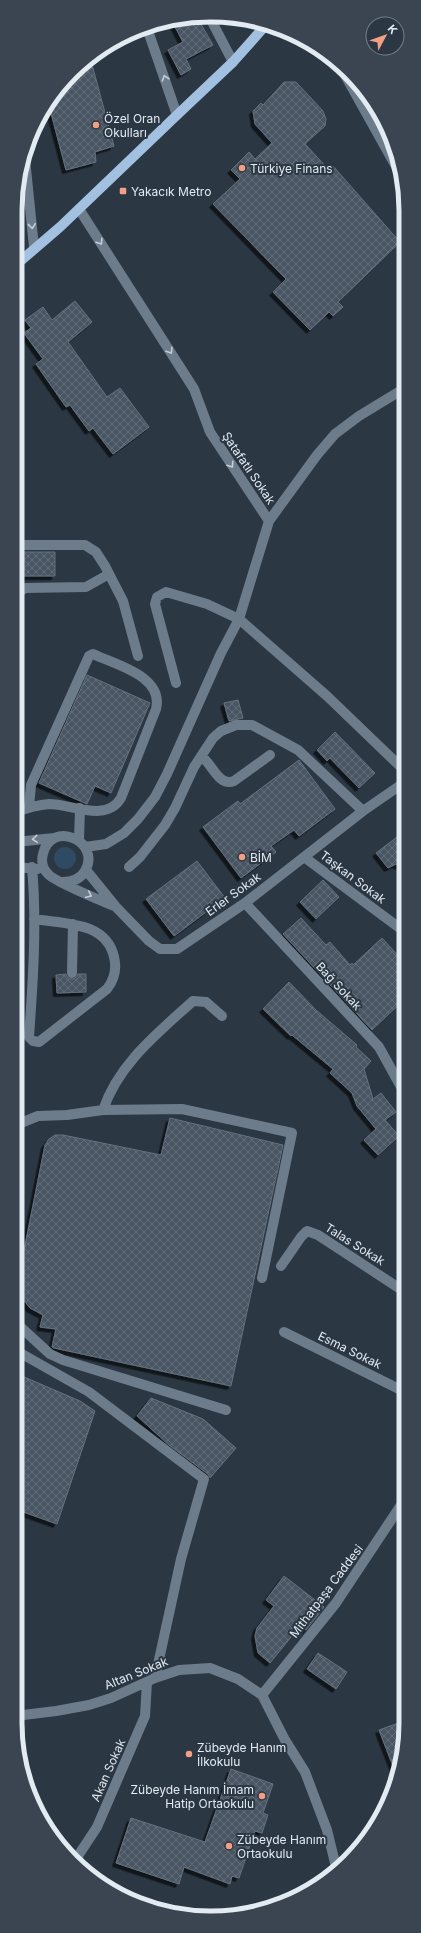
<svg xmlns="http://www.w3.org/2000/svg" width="421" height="1933" viewBox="0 0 421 1933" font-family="Inter,sans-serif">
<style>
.grass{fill:#2f4a63}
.building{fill:url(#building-cross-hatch);stroke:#64717f;filter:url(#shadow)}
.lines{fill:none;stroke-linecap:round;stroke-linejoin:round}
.minor{stroke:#6d7c8b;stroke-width:10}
.major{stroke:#a2c1e0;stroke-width:10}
.oneway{stroke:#c5ced8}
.poi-dot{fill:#f39f84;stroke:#2b3743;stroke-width:1.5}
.labels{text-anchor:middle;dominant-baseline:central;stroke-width:4;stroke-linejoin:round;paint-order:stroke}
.poi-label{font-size:12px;fill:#e2eaf2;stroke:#2b3743;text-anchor:start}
.street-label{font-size:12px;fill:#e2eaf2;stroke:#2b3743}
.rim{fill:none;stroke:#e2eaf2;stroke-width:5}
</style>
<defs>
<pattern id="building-cross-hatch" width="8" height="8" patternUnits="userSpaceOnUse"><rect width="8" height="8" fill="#485562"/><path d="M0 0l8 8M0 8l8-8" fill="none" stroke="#626e79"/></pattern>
<filter id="shadow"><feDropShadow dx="-3.5" dy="3.5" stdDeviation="0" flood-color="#0009"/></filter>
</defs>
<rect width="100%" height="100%" fill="#2b3743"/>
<path class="grass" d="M54 858a11 11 0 1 1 22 0a11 11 0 1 1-22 0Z"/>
<path class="building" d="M198,19l15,26 -27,14 5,10 -10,6 -13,-25 15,-8 -11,-21z
M90,57l24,89 -19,6 1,10 -30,8 -16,-61 1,-8z
M284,82h12l27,29 3,8 -1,7 -20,18 24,26 4,-4 66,75 -3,3 1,1 -59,57 5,5 -10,9 -4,-4 -19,18 -37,-38 13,-13 -73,-75 27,-25 -9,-9 18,-18 6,7 17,-16 -17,-19 -2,-13 8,-8 2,2z
M75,301l17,21 -24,20 39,55 13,-9 29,39 -36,27 -20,-26 -4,3 -19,-26 -4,2 -30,-43 7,-5 -19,-26 7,-5 -6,-8 18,-13 9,13z
M16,552h39v24h-39z
M87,675l63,28 -39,90 -16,-7 -8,18 -48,-21z
M238,700l5,18 -14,3 -5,-18z
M335,732l40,41 -16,15 -29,-30 -3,3 -10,-11z
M299,760l36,49 -36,27 -5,-6 -23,16 5,6 -35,26 -38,-51 35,-26 2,3z
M405,831v30l-7,5 -2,-2 -8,4 -12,-15z
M197,861l28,37 -51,38 -28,-37z
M323,880l16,17 -23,22 -16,-17z
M301,918l25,27 4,-3 20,23 2,-2 1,2 29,-27 23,25v36l-33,31 -89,-96z
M66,974l2,4 4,1 3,-1 3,-4h8v18l-29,1 -1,-18z
M289,982l27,28 41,35 -1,2 15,14 -7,8 9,30 8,-6 15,19 -11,8 14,16 -21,19 -14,-15 12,-11 -19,-23 -5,-13 -22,-20 3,-4 -41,-34 -1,1 -28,-27z
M170,1118l113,27 -52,241 -177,-38 -2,-1 4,-18 -16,-2 3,-12 -13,-7 -10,-13 -2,-11 1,-8 26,-131 4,-6 6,-4h8l98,20z
M15,1373l65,28 15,10 -38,113 -42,-15z
M151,1398l52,21 33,29 -26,30 -2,-4 -39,-29 -32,-29z
M284,1576l40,31 -18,23 -6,-4 -30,37 -12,-10 -3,-17 2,-8 17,-22 -8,-6z
M318,1653l29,19 -11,17 -29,-20z
M404,1721v27l-8,26 -17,-44z
M231,1769l42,15 -10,29 5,2 -6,18 -7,-2 -16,47 -7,-2 -2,8 -46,-17 -5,17 -63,-21 15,-45 74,24z"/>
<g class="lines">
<path class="minor" d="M210,18l23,44
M147,28l30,87
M340,66l58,104
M25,159l9,88
M79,209l115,180 16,43 59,89
M16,545h69l11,7 9,14 18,35 15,55
M16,594l9,-6 61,-1 23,-13
M201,756c11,7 17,31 33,25l36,-26
M16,757l2,-14 -2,-51
M405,771l-78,-75 -88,-77 30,-98 48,-66 18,-21 24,-18 46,-28
M16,812c11,-4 22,-7 33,-8 23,0 57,19 72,-6l35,-89c8,-33 -40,-44 -63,-55l-4,2 -58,129 -2,22
M79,841l1,-33
M16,842l38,-4
M85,847l21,-3 18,-11 14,-14 17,-22 12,-23 54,-121 18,-34 -32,-15 -41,-12 -9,5 -2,7 21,79
M304,857l101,75
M16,867l22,2
M32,867c5,56 1,114 -3,170l4,4 6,1 68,-53c7,-9 10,-20 7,-32 -8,-36 -51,-33 -80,-38
M129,867l11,-10 25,-32 10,-17 19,-41 19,-29 8,-7 15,-6h16l46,25 65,61
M86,870l30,37 33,34 11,8h17l68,-46 118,-92 42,-29
M62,882c9,0 18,-2 23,-11 17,-30 -34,-52 -42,-17 -2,7 0,15 5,20 7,8 54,27 66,32
M245,903l134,144 26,47
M72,973l1,-49
M103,1110c16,-47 55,-77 90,-109l13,1 16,14
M16,1125l22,-9 29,-1 36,-5 79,-1 110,24 -30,145
M281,1266l20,-29 6,-6 11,4 87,57
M15,1322l35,32 13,6 163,50
M284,1332l121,60
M15,1350l74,42 115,87 -23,80 -26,119
M262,1695l74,-92 69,-104
M15,1716l41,-5 33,-6 22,-7 44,-20 24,-8 31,-2 28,11 24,16 23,45 20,32 22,58 10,41
M74,1862l23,-35 48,-111 2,-34"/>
<path class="major" d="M17,264l43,-37 117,-112 56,-53 32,-36"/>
</g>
<defs><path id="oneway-chevron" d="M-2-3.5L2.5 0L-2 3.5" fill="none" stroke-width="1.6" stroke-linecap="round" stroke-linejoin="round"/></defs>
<g class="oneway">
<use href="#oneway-chevron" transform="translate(165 78) rotate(-109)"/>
<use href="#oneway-chevron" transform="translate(32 226) rotate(84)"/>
<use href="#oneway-chevron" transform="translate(100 242) rotate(57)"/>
<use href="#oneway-chevron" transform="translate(170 351) rotate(57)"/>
<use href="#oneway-chevron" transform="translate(231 465) rotate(56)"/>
<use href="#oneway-chevron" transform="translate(35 839) rotate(175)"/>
<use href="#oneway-chevron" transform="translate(89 895) rotate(25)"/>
</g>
<g class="poi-dot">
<circle cx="96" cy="125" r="4"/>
<circle cx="242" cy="168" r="4"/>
<rect x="119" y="187" width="8" height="8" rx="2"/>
<circle cx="242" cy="857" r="4"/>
<circle cx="189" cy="1754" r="4"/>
<circle cx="262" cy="1796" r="4"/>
<circle cx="229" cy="1846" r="4"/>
</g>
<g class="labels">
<g class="poi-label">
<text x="104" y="118">Özel Oran<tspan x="104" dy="14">Okulları</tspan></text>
<text x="250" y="168">Türkiye Finans</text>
<text x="131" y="191">Yakacık Metro</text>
<text x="250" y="857">BİM</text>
<text x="197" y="1747">Zübeyde Hanım<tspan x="197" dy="14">İlkokulu</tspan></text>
<text x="254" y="1789" text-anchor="end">Zübeyde Hanım İmam<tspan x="254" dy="14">Hatip Ortaokulu</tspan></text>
<text x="237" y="1839">Zübeyde Hanım<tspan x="237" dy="14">Ortaokulu</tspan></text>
</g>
<g class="street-label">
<text transform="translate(249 468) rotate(56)">Şatafatlı Sokak</text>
<text transform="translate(353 877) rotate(37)">Taşkan Sokak</text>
<text transform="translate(233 894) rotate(-36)">Erler Sokak</text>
<text transform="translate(339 986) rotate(47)">Bağ Sokak</text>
<text transform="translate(355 1244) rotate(32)">Talas Sokak</text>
<text transform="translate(350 1350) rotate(26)">Esma Sokak</text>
<text transform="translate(326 1591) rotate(-53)">Mithatpaşa Caddesi</text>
<text transform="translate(136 1673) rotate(-22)">Altan Sokak</text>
<text transform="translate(108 1770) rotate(-66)">Akan Sokak</text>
</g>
</g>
<path d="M0 0H421V1933H0ZM210 22H211A188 188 0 0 1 399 210V1723A188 188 0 0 1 211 1911H210A188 188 0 0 1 22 1723V210A188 188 0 0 1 210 22Z" fill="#3a4551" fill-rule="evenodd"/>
<path class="rim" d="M210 22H211A188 188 0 0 1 399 210V1723A188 188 0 0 1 211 1911H210A188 188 0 0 1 22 1723V210A188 188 0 0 1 210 22Z"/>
<g transform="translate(385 36) rotate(49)"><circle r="19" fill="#2b3743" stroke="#747f89"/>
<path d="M0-3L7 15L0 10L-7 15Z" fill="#f39f84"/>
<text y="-6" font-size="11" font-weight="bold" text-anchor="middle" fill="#e2eaf2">K</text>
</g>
</svg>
